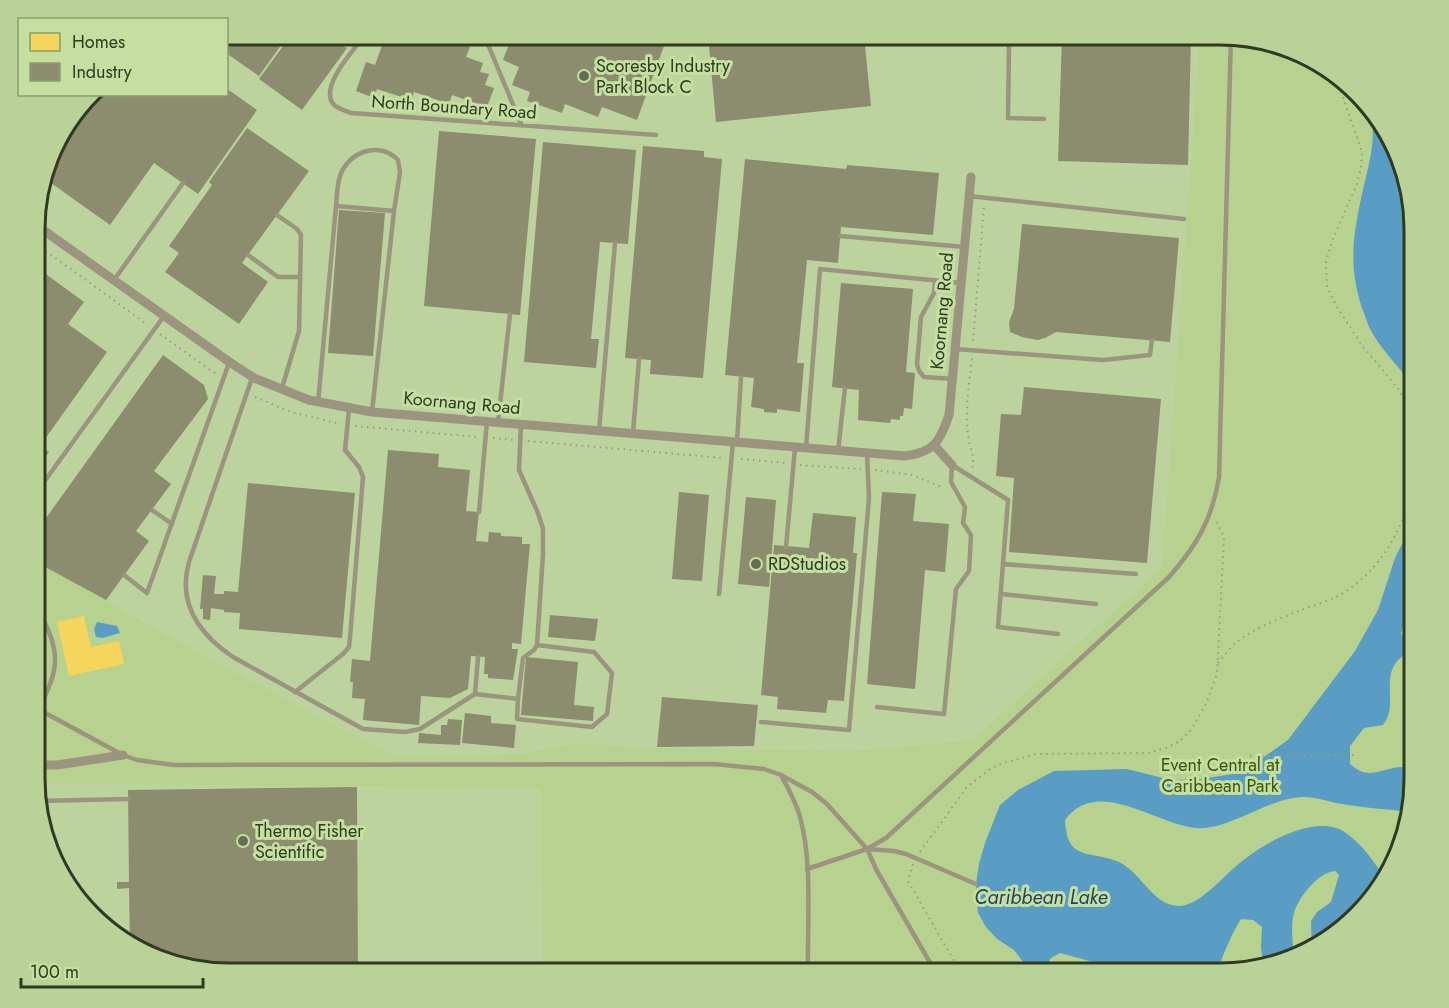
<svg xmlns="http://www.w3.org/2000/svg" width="1449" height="1008" viewBox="0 0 1449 1008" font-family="Jost,sans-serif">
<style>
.built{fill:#bcd39d}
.green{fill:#b7d28e}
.water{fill:#599dc5}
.homes{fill:#f6d55c}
.industry{fill:#8c8c6e}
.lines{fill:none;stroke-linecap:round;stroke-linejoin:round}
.path{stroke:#9a9a84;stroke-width:2;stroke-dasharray:1.5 4.5;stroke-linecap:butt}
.service{stroke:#9b947e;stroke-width:4.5}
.minor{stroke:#9b947e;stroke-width:9}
.poi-dot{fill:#636f53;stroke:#c5dfa1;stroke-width:2}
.labels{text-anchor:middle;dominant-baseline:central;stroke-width:6;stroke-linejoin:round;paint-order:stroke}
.poi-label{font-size:18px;fill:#303a21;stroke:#c5dfa1;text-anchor:start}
.street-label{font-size:18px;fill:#303a21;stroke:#c5dfa1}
.park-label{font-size:18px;fill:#3d550a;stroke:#c5dfa1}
.water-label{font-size:20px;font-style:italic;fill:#1f4362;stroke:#c5dfa1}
.rim{fill:none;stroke:#303a21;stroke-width:3}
</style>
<rect width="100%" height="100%" fill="#c3d1af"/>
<path class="built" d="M226,35h974l-38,532 -189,173 -118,11 -208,-3 -68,-5 -59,11 -126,2 -175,-92 -183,-102v-358l19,-62 36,-47 135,-1z
M36,783l505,4 2,186h-327l-50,-10 -55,-29 -50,-57 -25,-73z"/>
<path class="green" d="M1200,35h33l50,10 55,29 51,58 25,84v576l-10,50 -29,55 -68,56 -86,20h-678l-2,-185 -505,-5v-221l183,102 175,92 126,-2 59,-11 68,5 208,3 118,-11 189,-173z"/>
<path class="water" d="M1371,112l18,20 25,84v173c-13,-22 -32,-37 -44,-60 -3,-6 -5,-14 -8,-21 -15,-46 -8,-77 2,-123 6,-24 12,-48 7,-73z
M1414,520v92l-11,14 -2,8 5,5 8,-2v13c-42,17 -12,52 -31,75l-19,3 -14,18v18c19,17 28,5 50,3 4,0 9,1 14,1v24l-4,20c-23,-3 -46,-4 -68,-8 -13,-2 -28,-8 -41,-7 -35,2 -73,34 -105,31 -42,-4 -98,-52 -131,-8 2,39 20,31 49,40 26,8 38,47 66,46 19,-1 41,-27 55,-39 23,-21 81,-56 111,-34 17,12 28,29 39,45l-10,19 -63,52 -1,-28 6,-9 14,-10 8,-27 -4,-4c-17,1 -37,27 -41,42 -4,14 -1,30 0,43l-31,8 -2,-17 1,-20 -9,-7 -12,-1c-6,8 -23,45 -23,54h-94l-31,-11 -33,-9 -9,5 -9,15h-17l-2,-11 -9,-12 -17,-11 -11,-12 -8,-14 -2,-29 3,-20 6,-21 15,-38 18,-15 36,-19 73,-2 44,11 30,-1 32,-5 31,-17 24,-17 67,-89 23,-41 17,-52z
M97,622l20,4 3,7 -18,5 -6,-1 -2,-8z"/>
<path class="homes" d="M84,616l7,31 28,-6 5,23 -55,12 -12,-54z"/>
<path class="industry" d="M226,35h58l3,2 -28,39 -33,-23z
M291,35h58l-8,10 6,3 -45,62 -43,-31z
M396,35h40l34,12 -4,10 17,6 -3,9 9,2 -4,11 9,3 -7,19 -35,-12 -3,9 -35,-12 -3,8 -34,-11 -3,9 -18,-7 10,-29 9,3 10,-28 9,4z
M522,35l8,2 1,-2h137l-31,85 -35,-13 -4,10 -33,-13 -3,9 -35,-12 3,-9 -18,-7 7,-18 -16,-7 7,-19 9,3z
M708,35h156l7,71 -155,16z
M1062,35h129l-3,130 -130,-4z
M226,88l31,22 -59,84 -44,-31 -44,62 -66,-47 11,-36 36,-48h135z
M247,128l62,43 -67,92 26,19 -29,42 -74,-52 14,-19 -10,-7 43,-61 -3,-3z
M439,131l97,8 -16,176 -96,-9z
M543,142l93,8 -8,94 -28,-2 -9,97h8l-3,29 -72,-6z
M643,146l61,5v6l18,2 -19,219 -53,-4 1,-14 -26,-2z
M745,159l101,10 1,-4 92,8 -6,62 -92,-8 -3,36 -31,-3 -10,103h7l-4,49 -23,-3v4l-13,-1v-3l-13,-2 3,-29 -29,-3z
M339,210l46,3 -12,143 -45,-3z
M1022,224l157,14 -9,104 -114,-10 -11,6 -7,2 -16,-3 -12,-5 -1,-10 5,-13z
M43,272l41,30 -16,22 39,28 -67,94 9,6 -13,17v-188z
M841,283l72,6 -7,83 9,1 -3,36 -8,-1 -1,8h-3v4l-9,-1 -1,4 -32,-3 1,-30 -27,-3z
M163,355l41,30 4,14 -54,72 17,13 -35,47 13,10 -43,59 -70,-38v-30z
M1024,387l137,12 -14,164 -138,-11 5,-74 -18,-2 5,-62 20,1z
M388,450l51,4 -1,13 32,3 -4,41 13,1 -3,29 12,1 1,-10 12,1v3l21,1v7h8l-9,100 -9,-1v6h6l-5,31 -25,-2v-4h-4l1,-17 -14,-1 -3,33 -18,9 -29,-2 -2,29 -56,-5 2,-21 -13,-1 1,-16h-3l2,-23 18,2z
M248,483l107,10 -13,145 -103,-9 1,-16 -16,-1v-2l-13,-2 -1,12 -7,-1v-10h-3l3,-34 13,1 -2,18h10v-3l14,1z
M679,492l30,3 -7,86 -30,-2z
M882,492l34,2 -3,27 36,3 -4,48 -20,-2 -10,119 -48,-5z
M746,497l30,3 -7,87 -31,-3z
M813,513l43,4 -3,36h4l-13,148 -16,-1 -2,13 -49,-4 1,-12 -17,-2 13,-150 35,3z
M550,615l48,4 -3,22 -47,-4z
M526,657l52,5 -4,43 20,2 -1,14 -72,-6z
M662,697l96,8 -4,41 -97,1z
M465,713l26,3v7l25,2 -2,23 -52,-5z
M448,719l14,1 -2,25 -42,-2 1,-10 22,2v-10h6z
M357,787l1,184 -144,2 -48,-10 -36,-19 -1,-56 -12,1v-7h12l-1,-92z"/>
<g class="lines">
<path class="path" d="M1330,70l12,24 20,58 -1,15 -4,17 -25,57 -6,21 1,25 10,20 24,37 39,47 14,34
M36,244l112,81
M160,334l56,40
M973,341l11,-135
M972,359c-3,27 -8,54 -3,82 2,9 6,18 3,28
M255,397l36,15 50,12
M355,426l123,11
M493,438l21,2
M528,441l195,17
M741,459l45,4
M800,465l61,4
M875,470l37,5 32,13
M1218,663c5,-6 10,-12 15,-18 17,-15 45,-26 66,-34 12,-5 27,-9 39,-15 43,-24 67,-69 76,-116
M1250,756l108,-1
M920,852l47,-65 23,-18 13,-6 33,-9 111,-1 19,-5 14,-7 11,-11 15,-26 11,-30 7,-137 -8,-16
M913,864l-5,17 53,92"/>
<path class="service" d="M365,35c-11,15 -47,52 -31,70 5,4 12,6 17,8l305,22
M484,35l38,91
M1005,35l4,10 -1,73 36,1
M864,37l25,-2
M969,196l215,23
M336,206c1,-10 1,-21 4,-30 8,-24 39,-36 58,-16l2,12 -6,39 -22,201
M277,215l20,14 4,6 -2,96 -17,57
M840,236l125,11
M248,255l30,22h22
M114,280l69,-97
M935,280l-1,13 -13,24 -4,47 2,7 5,6 29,2
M955,349l148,11 47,-5 2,-15
M252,378l-63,184c-12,42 10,72 44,95l130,72 42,3 15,-3 55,-35 43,5 5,-41 11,-8 3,-5 6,-91v-25l-5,-16 -19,-43 2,-46
M318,403l18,-197 58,5
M498,422l12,-108
M599,431l16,-188
M633,433l6,-74
M737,442l4,-65
M806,448l14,-179 141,14
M838,451l7,-63
M952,465l56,35 -10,127 60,7
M36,493l128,-177
M152,510l20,14
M479,512l8,-91
M786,547l9,-99
M1003,564l133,10
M124,575l23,18 82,-230
M719,594l14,-152
M1001,594l95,10
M36,606c24,43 26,60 2,103
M295,692l48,-38 6,-7 1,-9 13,-161 -4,-10 -14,-17 4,-41
M475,694l3,-37
M518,699l-1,20 75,8 15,-13 5,-41 -18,-21 -57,-7
M877,707l67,7 12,-125 13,-18 2,-36 -8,-12 2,-16 -14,-25 1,-17
M36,708l87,47 14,5 37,5 540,-1 50,5 17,6 31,17 15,12 40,45 10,22 59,102
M761,722l88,8 20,-232 -2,-45
M781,775c7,13 15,27 19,42 13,46 7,108 8,156
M36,801l93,-2
M867,849l27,2 12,3 70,30
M807,869l60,-20 19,-11 283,-261c28,-32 43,-57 50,-100l12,-442
M347,971v2
M271,973v-1"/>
<path class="minor" d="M36,225l192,136 26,17 55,22 63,12 533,44c29,-4 35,-14 44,-41l22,-238
M934,445l18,20
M36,765h21l66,-10"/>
</g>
<g class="poi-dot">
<circle cx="584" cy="76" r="6"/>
<circle cx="756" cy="564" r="6"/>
<circle cx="243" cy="841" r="6"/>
</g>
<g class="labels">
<g class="poi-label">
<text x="596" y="66">Scoresby Industry<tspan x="596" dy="21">Park Block C</tspan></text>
<text x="768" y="564">RDStudios</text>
<text x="255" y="831">Thermo Fisher<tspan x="255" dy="21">Scientific</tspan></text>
</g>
<g class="street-label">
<text transform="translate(454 107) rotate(4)">North Boundary Road</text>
<text transform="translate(942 311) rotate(-85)">Koornang Road</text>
<text transform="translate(462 403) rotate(5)">Koornang Road</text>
</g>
<g class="park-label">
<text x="1220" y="765">Event Central at<tspan x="1220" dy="21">Caribbean Park</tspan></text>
</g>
<g class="water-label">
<text x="1041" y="897">Caribbean Lake</text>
</g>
</g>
<path d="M0 0H1449V1008H0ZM229 45H1220A184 184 0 0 1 1404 229V779A184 184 0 0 1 1220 963H229A184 184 0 0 1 45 779V229A184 184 0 0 1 229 45Z" fill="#b9d297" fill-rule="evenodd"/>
<path class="rim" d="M229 45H1220A184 184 0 0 1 1404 229V779A184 184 0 0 1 1220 963H229A184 184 0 0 1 45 779V229A184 184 0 0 1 229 45Z"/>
<rect x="18" y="18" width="210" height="78" fill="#c5dfa1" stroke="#899d6e" stroke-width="1.5"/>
<rect x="30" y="33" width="30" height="18" fill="#f6d55c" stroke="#899d6e" stroke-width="1.5"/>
<text x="72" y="48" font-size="18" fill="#303a21">Homes</text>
<rect x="30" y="63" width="30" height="18" fill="#8c8c6e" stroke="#899d6e" stroke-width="1.5"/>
<text x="72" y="78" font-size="18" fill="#303a21">Industry</text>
<path d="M21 978v9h182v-9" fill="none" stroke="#303a21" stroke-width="3"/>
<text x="30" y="978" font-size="18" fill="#303a21" stroke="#c5dfa1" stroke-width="4.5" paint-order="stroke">100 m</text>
</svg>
